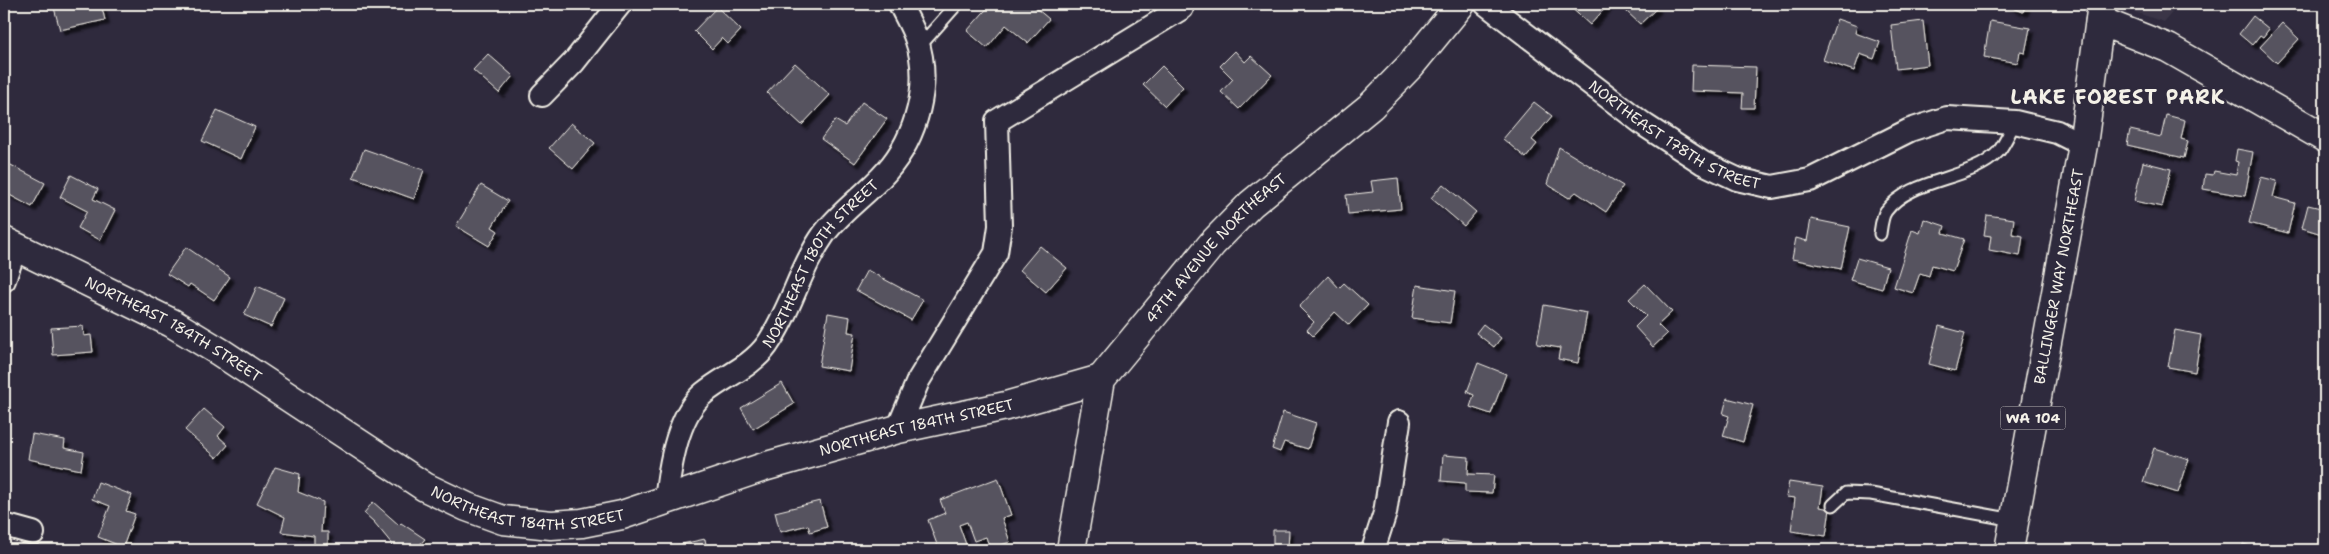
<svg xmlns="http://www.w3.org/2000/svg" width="2329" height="554" viewBox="0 0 2329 554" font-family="'Shantell Sans',sans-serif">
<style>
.built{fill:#3b3647}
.building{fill:#56525f;stroke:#f4f1e8;filter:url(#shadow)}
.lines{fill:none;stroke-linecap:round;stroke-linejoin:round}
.service-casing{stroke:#f4f1e8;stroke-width:15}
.minor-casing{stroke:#f4f1e8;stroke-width:26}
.tertiary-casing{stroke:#f4f1e8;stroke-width:31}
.secondary-casing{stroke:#f4f1e8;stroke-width:31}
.primary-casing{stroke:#f4f1e8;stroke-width:31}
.service{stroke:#2f2a3d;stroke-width:11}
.minor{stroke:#2f2a3d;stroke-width:22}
.tertiary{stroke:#2f2a3d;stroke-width:28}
.secondary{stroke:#2f2a3d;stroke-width:28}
.primary{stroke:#2f2a3d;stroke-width:28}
.labels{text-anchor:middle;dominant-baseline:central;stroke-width:5;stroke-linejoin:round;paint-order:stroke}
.shield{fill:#2f2a3d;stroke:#b9b5b5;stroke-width:1}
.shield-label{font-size:14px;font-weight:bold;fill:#f4f1e8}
.street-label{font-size:15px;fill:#f4f1e8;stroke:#2f2a3d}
.district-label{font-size:20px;font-weight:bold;letter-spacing:1px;fill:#f4f1e8;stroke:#2f2a3d}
</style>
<defs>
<filter id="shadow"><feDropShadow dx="4.5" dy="4.5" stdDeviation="1" flood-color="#0009"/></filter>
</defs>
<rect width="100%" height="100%" fill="#2f2a3d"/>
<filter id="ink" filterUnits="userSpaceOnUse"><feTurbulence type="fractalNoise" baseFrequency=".02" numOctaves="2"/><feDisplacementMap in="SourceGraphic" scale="10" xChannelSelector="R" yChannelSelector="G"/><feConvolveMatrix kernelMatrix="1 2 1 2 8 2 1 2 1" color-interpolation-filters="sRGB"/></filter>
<g filter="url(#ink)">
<path class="built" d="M2120,4h59l-15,18 -44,-15z"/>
<path class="building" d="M53,4h48l4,16 -45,10z
M991,4h40l18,15 -21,24 -22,-18 -19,23 -20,-17z
M1567,4h40l1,1 -18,20z
M1633,4h20l4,4 -17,16 -14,-13z
M2004,4h22l-3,8z
M717,7l24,23 -13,14 -6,-6 -10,11 -18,-18z
M2253,16l16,13 -6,8 -3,-2 -8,10 -13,-11z
M1837,19l20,7 -2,7 25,9 -6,17 -14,-5 -6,17 -31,-11z
M1923,21l5,44 -32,4 -5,-44z
M1990,21l40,7 -5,25 -5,-1 -2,11 -34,-6z
M2282,23l17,16 -22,24 -17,-16z
M1235,51l10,11 6,-6 21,19 -33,34 -18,-17 12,-13 -13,-13z
M488,54l25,22 -14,17 -26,-23z
M795,63l35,32 -28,30 -35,-32z
M1692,65l64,2 -2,41h-12l1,-15 -52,-2z
M1162,66l21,21 -18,19 -22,-21z
M862,102l25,17 -32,44 -34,-24 14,-19 10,6z
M1534,102l18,14 -20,24 5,4 -11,14 -23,-19z
M217,110l38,17 -14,32 -39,-18z
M2166,115l19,5 -4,19 7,2 -4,17 -57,-13 3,-15 31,7z
M571,123l24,20 -22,26 -24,-21z
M1559,147l64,39 -17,26 -30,-20 -7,6 -22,-14z
M364,149l60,21 -10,29 -61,-22z
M2237,149l16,3 -8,44 -42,-7 2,-15 8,1 1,-4 22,4 2,-13 -3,-1z
M2143,162l28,7 -9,38 -28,-6z
M7,163l38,20 -13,24 -28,-15v-22z
M71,175l27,14 -5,10 22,11 -15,30 -22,-12 9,-17 -27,-14z
M2261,177l16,4 -4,16 22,6 -7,30 -39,-10z
M1398,178l3,31 -53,5 -2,-19 27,-3 -2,-11z
M1443,184l33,28 -12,14 -33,-28z
M481,185l27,16 -16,26 6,4 -9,15 -33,-20z
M2308,205l17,4v26l-23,-7z
M1987,215l27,4 -2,15 11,2 -3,20 -31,-6 2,-14 -7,-1z
M1811,219l39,8 -9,42 -49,-10 4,-21 11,3z
M1924,219l21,7 -2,7 21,6 -11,32 -21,-6 -3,11 -9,-3 -7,20 -19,-6 18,-57 8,3z
M1040,246l27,22 -21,24 -26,-22z
M186,247l44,30 -16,23 -24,-16 -2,3 -21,-13z
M1857,258l31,9 -6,22 -32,-9z
M867,270l56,30 -12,20 -55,-30z
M1328,276l11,12 5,-5 24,22 -19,20 -14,-13 -22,24 -6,-6 7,-8 -15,-15z
M1645,284l27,28 -14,13 9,9 -14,13 -18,-20 11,-11 -17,-17z
M1417,285l38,6 -5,32 -38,-5z
M257,286l27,12 -13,29 -27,-12z
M1544,305l43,8 -9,50 -20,-4 2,-11 -23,-4z
M828,313l22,4 -2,15 7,1 -6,38 -30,-5z
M1483,324l18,14 -7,9 -18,-14z
M83,326l1,10 7,-1 2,17 -40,3 -2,-27z
M1939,326l26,7 -10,38 -26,-7z
M2175,330l26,5 -6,37 -27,-5z
M1478,363l28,11 -15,40 -21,-7 4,-12 -7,-3z
M782,383l12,21 -41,25 -12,-21z
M1727,398l26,7 -10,37 -20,-6 6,-20 -6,-2z
M204,409l21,18 -7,9 10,9 -11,13 -32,-28z
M1283,412l33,11 -8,26 -24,-7 -4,10 -8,-3z
M32,434l33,6 -1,8 20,4 -3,18 -53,-11z
M2154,448l35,11 -11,34 -35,-11z
M1443,455l26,2 -1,17 26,1 -2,18 -27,-1v-9l-24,-2z
M275,467l25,7 -2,18 25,10 -2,30h7v16h-14v-12l-33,-4 4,-15 -28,-14z
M998,478l13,37 -9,3 8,24 -20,7 -4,-12 -12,4 -7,-19 -8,3 9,25h-29l-11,-30 17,-7 -5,-13z
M98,482l34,13 -6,16 9,3 -12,33 -25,-10 12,-31 -18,-7z
M1789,482l34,5 -3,20 10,2 -4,27 -35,-5 4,-33 -9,-1z
M820,501l7,26 -17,5 -2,-7 -28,7 -5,-20z
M373,502l26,23 2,-2 24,16 -10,11h-20l-4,-3 1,-3 -18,-22 -10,-9z
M1273,530h16l-1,20h-15z
M705,539l2,11 -48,-1z
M1442,541l28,2v7h-29z
M2243,544l23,6h-25z"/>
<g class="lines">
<g class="service-casing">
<path id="service" d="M918,48l39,-44
M1880,234c1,-7 2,-18 6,-23 25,-34 85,-30 112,-59 7,-8 12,-21 17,-30
M1833,505l13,-12 25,1 143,26"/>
</g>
<g class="minor-casing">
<g id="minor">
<path id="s1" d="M1486,4l160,122 57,37 34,16 35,8 38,-7 100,-50 37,-12 68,4 42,10 26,13"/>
<path d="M542,95l32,-33 46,-58"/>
<path d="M4,280l12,-34"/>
<path d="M898,429l20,-48 78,-128 4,-27 -3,-105 185,-113"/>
<path id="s2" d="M666,502c3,-32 11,-87 38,-109 21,-17 47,-26 63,-48 24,-35 33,-77 57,-111 17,-23 43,-40 62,-62 31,-35 46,-89 30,-134 -4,-12 -11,-23 -16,-34"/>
<path d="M4,525l29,8"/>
<path d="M1373,550l12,-37 14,-91"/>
</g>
</g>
<g class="tertiary-casing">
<g id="tertiary">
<path id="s3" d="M4,241l168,82 48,29 205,135 42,20 36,13 48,5 31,-2 40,-8 145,-49 131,-37 108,-23 95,-27"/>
<path id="s4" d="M1071,550l30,-171 111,-135 39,-40 120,-98 40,-41 50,-61"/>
</g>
</g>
<g class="secondary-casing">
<path id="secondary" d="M2100,21l68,27 157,90"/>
</g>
<g class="primary-casing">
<g id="primary">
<path id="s5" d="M2009,550l74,-405 19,-141"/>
</g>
</g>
<use href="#service" class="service"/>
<use href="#minor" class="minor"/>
<use href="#tertiary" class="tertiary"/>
<use href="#secondary" class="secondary"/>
<use href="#primary" class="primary"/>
</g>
</g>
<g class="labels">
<rect class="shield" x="2000.5" y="406.5" width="65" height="23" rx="4"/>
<g class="shield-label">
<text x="2033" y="418">WA 104</text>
</g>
<g class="street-label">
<text stroke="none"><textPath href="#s1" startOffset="231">NORTHEAST 178TH STREET</textPath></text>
<text stroke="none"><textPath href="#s4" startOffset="348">47TH AVENUE NORTHEAST</textPath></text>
<text stroke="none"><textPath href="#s2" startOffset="296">NORTHEAST 180TH STREET</textPath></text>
<text stroke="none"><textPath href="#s5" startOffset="278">BALLINGER WAY NORTHEAST</textPath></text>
<text stroke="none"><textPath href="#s3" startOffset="191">NORTHEAST 184TH STREET</textPath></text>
<text stroke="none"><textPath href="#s3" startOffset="1001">NORTHEAST 184TH STREET</textPath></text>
<text stroke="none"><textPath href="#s3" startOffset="596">NORTHEAST 184TH STREET</textPath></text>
</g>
<g class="district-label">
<text x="2118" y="97">LAKE FOREST PARK</text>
</g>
</g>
<rect width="2329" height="554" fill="none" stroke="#2f2a3d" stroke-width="20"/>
<rect x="10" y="10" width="2309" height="534" fill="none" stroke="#f4f1e8" stroke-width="2" filter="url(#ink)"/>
</svg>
